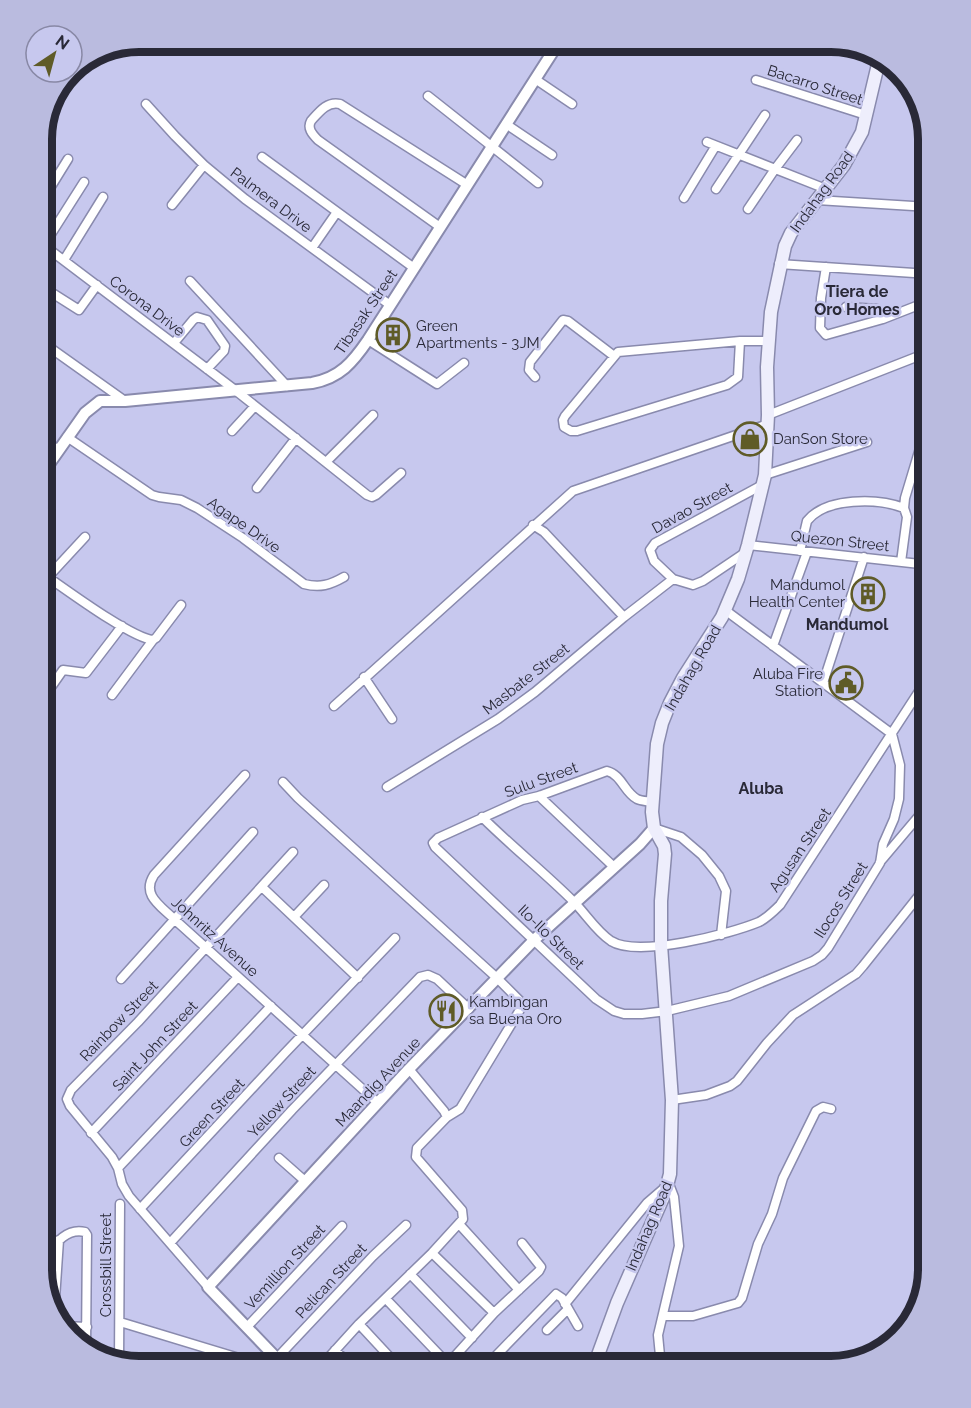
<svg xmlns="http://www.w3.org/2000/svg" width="971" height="1408" viewBox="0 0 971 1408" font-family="Raleway,sans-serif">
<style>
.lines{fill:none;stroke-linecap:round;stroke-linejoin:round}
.minor-casing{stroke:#898aad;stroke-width:11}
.tertiary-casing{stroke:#898aad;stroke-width:14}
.secondary-casing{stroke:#898aad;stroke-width:15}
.minor{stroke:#fff;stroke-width:8}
.tertiary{stroke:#fff;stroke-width:10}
.secondary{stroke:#eeeefc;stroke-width:12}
.labels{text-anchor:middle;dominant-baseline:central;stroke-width:5;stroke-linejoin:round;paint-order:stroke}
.street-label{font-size:15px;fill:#292937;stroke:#c7c8ee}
.poi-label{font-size:15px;fill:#292937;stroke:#c7c8ee;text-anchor:start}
.neighbourhood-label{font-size:16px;font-weight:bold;fill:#292937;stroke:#c7c8ee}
.rim{fill:none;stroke:#292937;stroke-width:8}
</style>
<rect width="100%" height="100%" fill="#c7c8ee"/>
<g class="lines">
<g class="minor-casing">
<path id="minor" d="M879,64h12
M535,79l37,25
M756,80l110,35
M428,96l110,87
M146,104l29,32 29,29 41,34 145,106
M506,124l46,31
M707,142l119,47
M42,144l8,-13
M262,157l152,111
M716,189l49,-74
M684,198l31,-51
M817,200l112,7
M42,201l26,-42
M172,205l32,-40
M748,209l27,-40 22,-29
M440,227l-122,-87c-6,-6 -11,-12 -7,-19 8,-9 16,-20 29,-17l126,80
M42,244l193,146 132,105 5,2 4,-2 25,-22
M44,245l40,-63
M312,248l25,-36
M64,260l39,-63
M779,264l150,10
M826,267l-5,31 -1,30 6,7 57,-16 46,-18
M190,281l97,105
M49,291l30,19 18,-25
M846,307l31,2 5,3 1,7
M368,340l69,44 27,-21
M740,341l-2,36 -11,8 -150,46h-6l-7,-4 -1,-7 2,-4 53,-64z
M740,341h29
M42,342l83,59
M174,343l19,-23 4,-3 10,3 18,26 -1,5 -17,18
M535,377l-6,-7 1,-8 33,-42 5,1 46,35
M768,415l161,-63
M232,431l23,-25
M67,437l85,58 7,2 22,3 16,8 46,30 61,46c16,4 26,1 40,-7
M42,439l17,11
M326,462l47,-47
M765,475l102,-33
M257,488l39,-50
M533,525l11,7 80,85
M748,545l181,20
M800,551l7,-30c19,-24 71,-23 97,-13
M746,552l-43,29 -10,4 -20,-6 -19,-18 -4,-11 5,-7 109,-59
M901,562l6,-45 -3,-9 1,-10 19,-63
M42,573c22,15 89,65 111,67l3,-2 25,-33
M48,577l37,-40
M773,646l34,-94
M364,677l28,42
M823,683l41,-126
M112,695l41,-55
M42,700l21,-30 23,3 36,-47
M42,706l4,3
M334,706l239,-215 195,-67
M245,775l-91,100c-13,20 7,31 20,44l204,184
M283,782l15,16 199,180 25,25 -1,5 -61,101 -13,8
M387,787l111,-68 37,-27 89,-75 49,-38
M539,796l75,71
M652,802c-5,-1 -11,-1 -15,-3 -13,-7 -15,-24 -30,-28l-68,25 -17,4 -84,38 -5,5 2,4 161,152 18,12 10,3h18l25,-3 62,-15 84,-35 9,-6 6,-7 52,-85 3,-19 11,-25 5,-20 1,-34 -8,-31 -167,-124
M482,817c29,29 62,55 91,84 13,13 23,30 38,40 27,17 119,-7 148,-19 8,-4 14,-10 21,-17l149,-229
M654,828l27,9 21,18 17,21 7,15 -5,44
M880,862l49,-58
M262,887l96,91
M294,917l30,-32
M121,979l132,-147
M672,1100l34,-5 24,-9 7,-5 30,-38 26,-28 63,-41 7,-8 66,-83
M91,1133l147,-156
M279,1158l26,23
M118,1168l153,-162
M140,1209l145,-156 110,-115
M459,1224l60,66
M170,1243l122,-133 128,-133 8,-2 9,4 32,30
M432,1253l62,60
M42,1261c11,-14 23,-34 43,-29l2,3 -1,113
M410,1274l62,64
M208,1287l-79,-91 -7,-12 -4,-16 -6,-11 -42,-51 -3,-7 4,-9 67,-68 155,-170
M386,1299l62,65
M565,1304l82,-101 22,-19 5,13 5,49 -21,89 3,31
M54,1314l5,-74
M663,1316h30l45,-13 4,-5 16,-54 14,-30 11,-36 33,-67 7,-4 8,2
M120,1322l145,44
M359,1324l39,42
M64,1326l23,1
M247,1327l95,-101
M547,1330l21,-21
M335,1350l16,16
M277,1358l96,-102 33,-31
M119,1362l1,-158
M321,1366l38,-42 73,-71 31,-34 -1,-9 -46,-53 1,-9 30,-31 -3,-6 -35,-42
M446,1366l48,-53 45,-42 2,-4 -19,-24
M486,1366l70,-72 6,4 16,28"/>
</g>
<g class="tertiary-casing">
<path id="tertiary" d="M42,474l43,-61 15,-12h25l187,-18c28,-5 41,-21 56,-43l191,-298
M284,1366l-76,-79 201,-218 126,-130 105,-95 14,-16"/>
</g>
<g class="secondary-casing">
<path id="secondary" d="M594,1366l23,-63 48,-110 5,-19 2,-74 -11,-155v-44l4,-47 -1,-8 -10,-18 -2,-16 5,-68 5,-21 8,-20 13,-25 39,-61 16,-38 10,-34 17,-70 3,-60 -1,-48 4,-55 14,-66 6,-13 53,-68 18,-33 18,-76"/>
</g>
<use href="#minor" class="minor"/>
<use href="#tertiary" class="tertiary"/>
<use href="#secondary" class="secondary"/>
</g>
<defs>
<g id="building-ring" transform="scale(1.725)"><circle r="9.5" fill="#c7c8ee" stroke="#5f5b27" stroke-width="1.5"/><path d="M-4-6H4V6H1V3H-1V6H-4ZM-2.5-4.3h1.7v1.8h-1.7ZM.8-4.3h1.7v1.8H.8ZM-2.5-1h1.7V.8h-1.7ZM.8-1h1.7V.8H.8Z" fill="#5f5b27"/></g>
<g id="shop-ring" transform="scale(1.725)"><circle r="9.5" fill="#c7c8ee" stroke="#5f5b27" stroke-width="1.5"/><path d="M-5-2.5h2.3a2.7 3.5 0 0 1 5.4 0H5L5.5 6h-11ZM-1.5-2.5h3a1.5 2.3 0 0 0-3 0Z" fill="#5f5b27"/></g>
<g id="civic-ring" transform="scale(1.725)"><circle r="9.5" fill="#c7c8ee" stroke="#5f5b27" stroke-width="1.5"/><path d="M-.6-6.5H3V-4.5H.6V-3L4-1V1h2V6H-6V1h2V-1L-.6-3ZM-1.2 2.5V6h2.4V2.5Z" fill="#5f5b27"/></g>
<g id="restaurant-ring" transform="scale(1.725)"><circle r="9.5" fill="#c7c8ee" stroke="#5f5b27" stroke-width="1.5"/><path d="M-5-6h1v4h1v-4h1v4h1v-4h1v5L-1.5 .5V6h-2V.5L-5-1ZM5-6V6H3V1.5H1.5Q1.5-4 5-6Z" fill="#5f5b27"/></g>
</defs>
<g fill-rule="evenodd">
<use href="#building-ring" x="393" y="335"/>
<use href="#shop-ring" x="750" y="439"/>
<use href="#building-ring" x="868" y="594"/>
<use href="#civic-ring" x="846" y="683"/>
<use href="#restaurant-ring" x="446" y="1011"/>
</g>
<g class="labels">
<g class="street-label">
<text transform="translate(815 85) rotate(18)">Bacarro Street</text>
<text transform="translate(822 192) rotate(-54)">Indahag Road</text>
<text transform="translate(271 200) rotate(37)">Palmera Drive</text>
<text transform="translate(147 306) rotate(37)">Corona Drive</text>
<text transform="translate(366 312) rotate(-56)">Tibasak Street</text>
<text transform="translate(692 508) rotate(-29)">Davao Street</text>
<text transform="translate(244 525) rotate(35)">Agape Drive</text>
<text transform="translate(840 541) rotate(6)">Quezon Street</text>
<text transform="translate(693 668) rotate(-60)">Indahag Road</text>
<text transform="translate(526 679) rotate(-38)">Masbate Street</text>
<text transform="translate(541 780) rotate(-20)">Sulu Street</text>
<text transform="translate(800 850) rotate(-56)">Agusan Street</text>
<text transform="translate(841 900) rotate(-58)">Ilocos Street</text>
<text transform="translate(215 937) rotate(42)">Johnritz Avenue</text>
<text transform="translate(551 937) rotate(44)">Ilo-Ilo Street</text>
<text transform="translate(119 1021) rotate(-46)">Rainbow Street</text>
<text transform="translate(155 1046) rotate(-47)">Saint John Street</text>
<text transform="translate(378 1082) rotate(-47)">Maandig Avenue</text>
<text transform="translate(282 1102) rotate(-47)">Yellow Street</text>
<text transform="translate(212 1113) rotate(-47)">Green Street</text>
<text transform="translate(649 1226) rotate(-67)">Indahag Road</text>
<text transform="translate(106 1265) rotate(-90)">Crossbill Street</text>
<text transform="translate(285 1267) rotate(-47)">Vemillion Street</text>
<text transform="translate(331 1281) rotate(-47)">Pelican Street</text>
</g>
<g class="poi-label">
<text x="416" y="326">Green<tspan x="416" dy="17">Apartments - 3JM</tspan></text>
<text x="773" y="439">DanSon Store</text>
<text x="845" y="585" text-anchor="end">Mandumol<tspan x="845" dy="17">Health Center</tspan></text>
<text x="823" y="674" text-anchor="end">Aluba Fire<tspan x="823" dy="17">Station</tspan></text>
<text x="469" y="1002">Kambingan<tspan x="469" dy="17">sa Buena Oro</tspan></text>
</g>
<g class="neighbourhood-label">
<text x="857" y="291">Tiera de<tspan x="857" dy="18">Oro Homes</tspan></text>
<text x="847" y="624">Mandumol</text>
<text x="761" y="788">Aluba</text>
</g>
</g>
<path d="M0 0H971V1408H0ZM139 52H831A87 87 0 0 1 918 139V1269A87 87 0 0 1 831 1356H139A87 87 0 0 1 52 1269V139A87 87 0 0 1 139 52Z" fill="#babbdf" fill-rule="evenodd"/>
<path class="rim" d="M139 52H831A87 87 0 0 1 918 139V1269A87 87 0 0 1 831 1356H139A87 87 0 0 1 52 1269V139A87 87 0 0 1 139 52Z"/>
<g transform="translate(54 54) rotate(36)"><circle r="28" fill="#c7c8ee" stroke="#8888a5" stroke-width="1.5"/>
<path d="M0-4.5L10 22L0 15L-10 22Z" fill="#5f5b27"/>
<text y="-9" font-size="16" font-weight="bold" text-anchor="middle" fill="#292937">N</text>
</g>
</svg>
